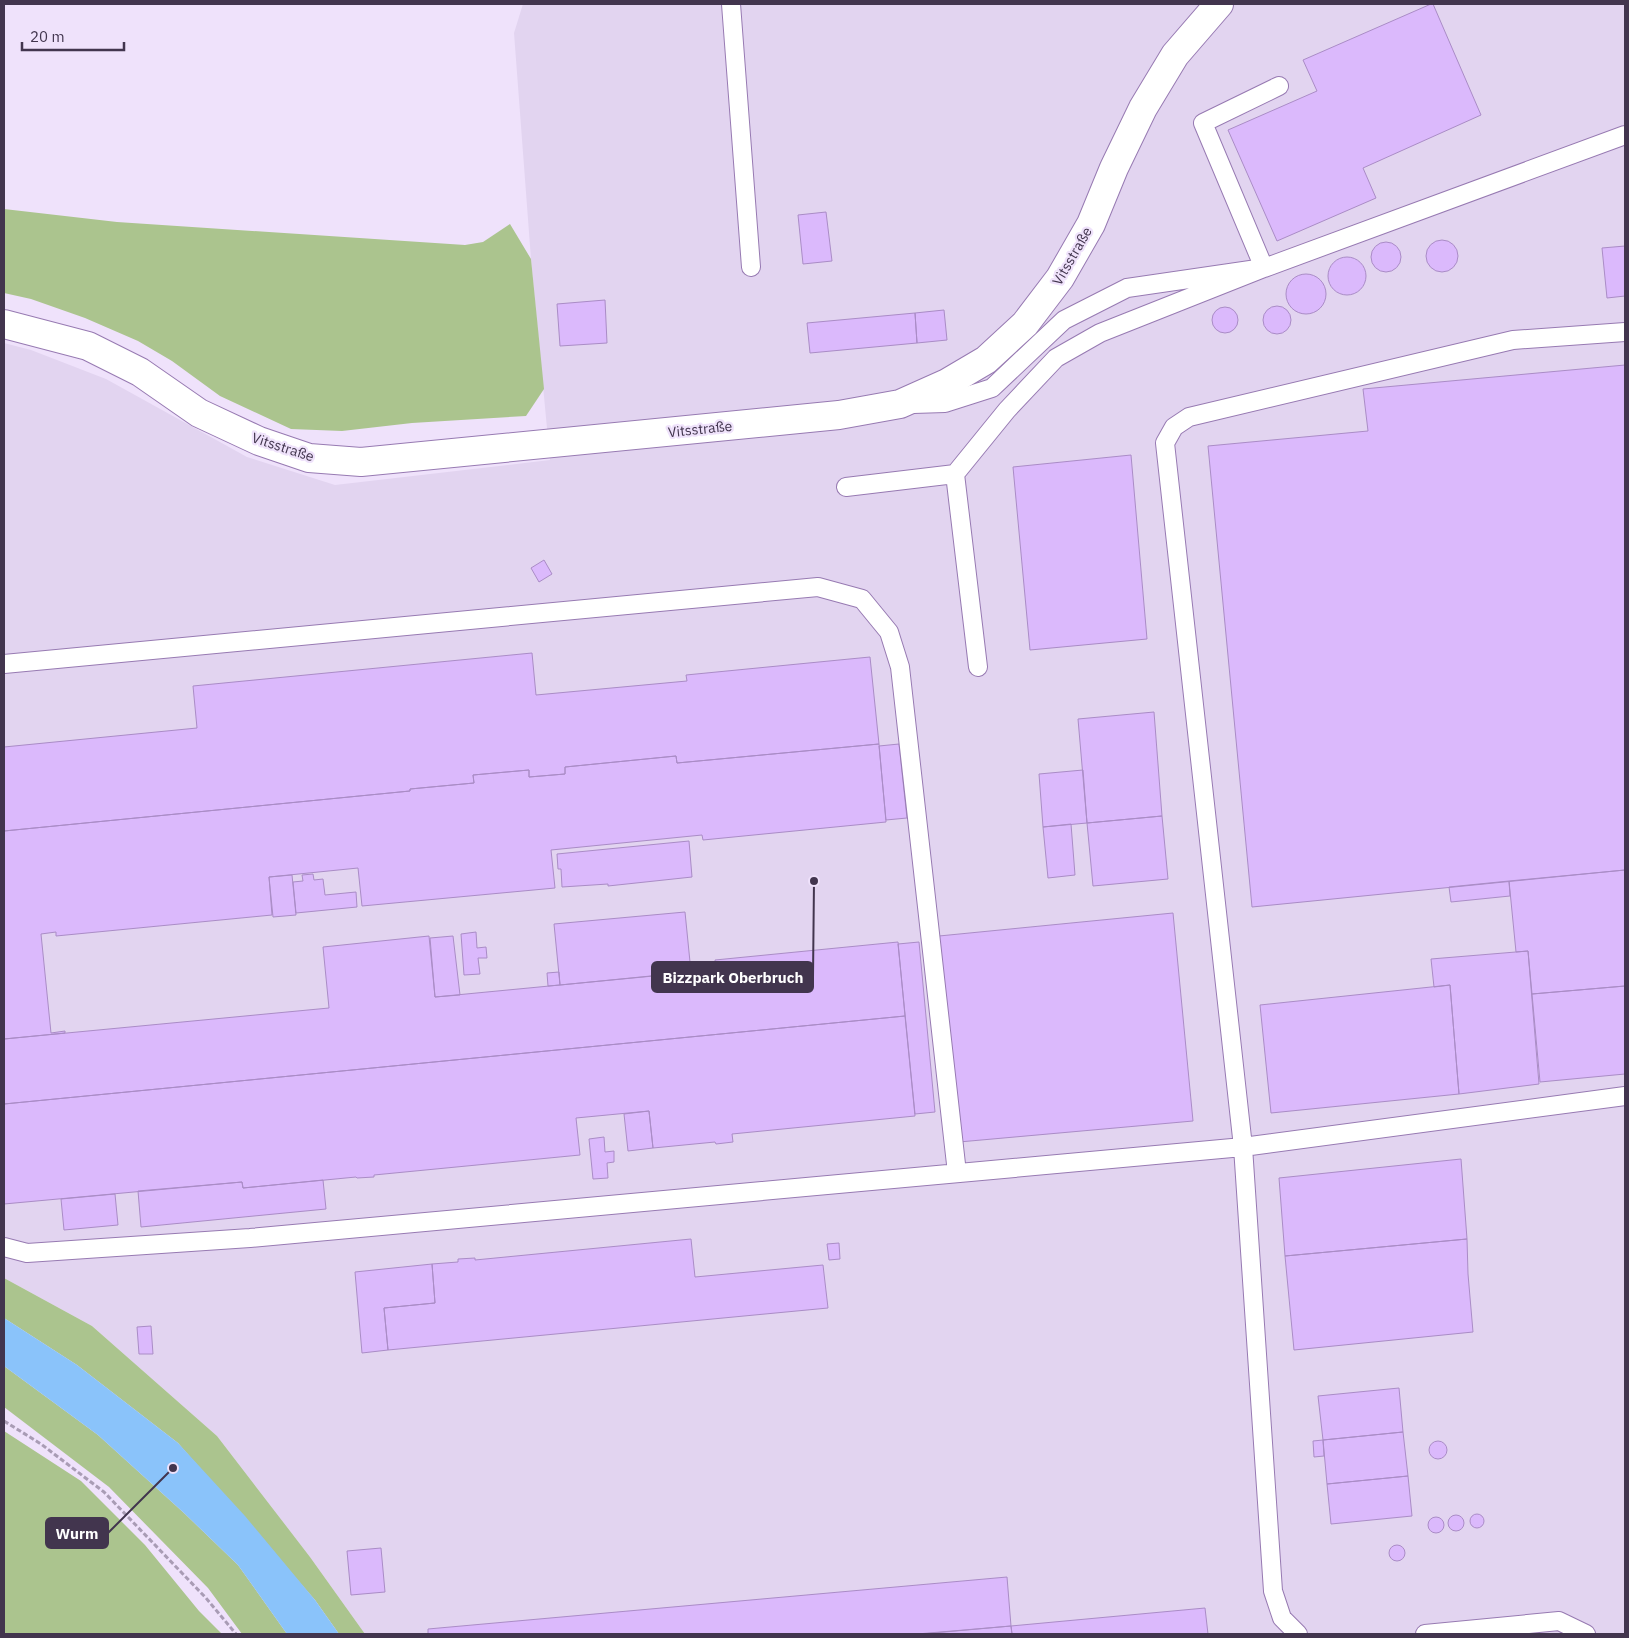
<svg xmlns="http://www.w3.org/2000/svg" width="1629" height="1638" viewBox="0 0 1629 1638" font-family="'IBM Plex Sans',sans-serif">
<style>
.built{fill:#e2d4f0}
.green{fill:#abc48e}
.water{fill:#8ac3fa}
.building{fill:#dbb9fc;stroke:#aa8cc6}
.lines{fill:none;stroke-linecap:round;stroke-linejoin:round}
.service-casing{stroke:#977ab2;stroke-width:20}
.minor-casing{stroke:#977ab2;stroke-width:30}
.path{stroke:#a99cb5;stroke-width:3;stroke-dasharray:5 2.5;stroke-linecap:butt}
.service{stroke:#fff;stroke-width:18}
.minor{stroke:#fff;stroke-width:28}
.labels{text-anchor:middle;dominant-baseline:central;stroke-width:4.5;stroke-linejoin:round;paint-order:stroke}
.street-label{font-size:14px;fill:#42354e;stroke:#efe2fb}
.leader{fill:none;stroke:#42354e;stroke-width:2}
.callout-dot{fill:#42354e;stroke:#efe2fb;stroke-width:2}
.callout{fill:#42354e;stroke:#42354e;stroke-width:2}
.callout-label{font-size:15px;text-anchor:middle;font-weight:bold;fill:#fff}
</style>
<rect width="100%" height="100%" fill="#efe2fb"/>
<path class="built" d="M523,4h1102v1630h-1260l-55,-77 -93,-121 -125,-110 -88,-48v-935l27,7 75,29 141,78 88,28 215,-25 -19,-201 -17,-226z"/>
<path class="green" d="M4,209l113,13 348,23 18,-3 27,-18 21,35 13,130 -18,27 -114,7 -70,8 -51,-2 -71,-33 -48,-35 -34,-20 -53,-23 -54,-19 -27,-6z
M4,1278l88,48 125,110 93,121 55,77h-26l-24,-34 -137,-157 -101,-78 -73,-47z
M4,1366l94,69 86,78 54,52 49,69h-45l-34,-46 -99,-101 -105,-80z
M4,1431l77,50 64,64 54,66 23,23h-218z"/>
<path class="water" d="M4,1318l73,47 101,78 67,73 70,84 24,34h-52l-49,-69 -54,-52 -86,-78 -94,-69z"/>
<path class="building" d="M1431,4h2l48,111 -118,53 13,30 -99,43 -49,-111 89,-39 -14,-31z
M826,212l6,49 -29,3 -5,-49z
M1426 256a16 16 0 1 1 32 0a16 16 0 1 1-32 0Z
M1371 257a15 15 0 1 1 30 0a15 15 0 1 1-30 0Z
M1625,246v50l-18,2 -5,-50z
M1328 276a19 19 0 1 1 38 0a19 19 0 1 1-38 0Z
M1286 294a20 20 0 1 1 40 0a20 20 0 1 1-40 0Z
M605,300l2,43 -47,3 -3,-42z
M1263 320a14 14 0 1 1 28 0a14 14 0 1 1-28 0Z
M1212 320a13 13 0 1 1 26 0a13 13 0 1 1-26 0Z
M944,310l3,30 -30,3 -2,-30z
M915,313l2,30 -107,10 -3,-30z
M1625,365v505l-373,37 -44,-461 160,-15 -5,-42z
M1131,455l16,184 -117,11 -17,-183z
M544,560l8,14 -13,8 -8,-14z
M532,653l4,42 151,-14 -1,-6 184,-18 9,87 -202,19 -1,-7 -111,11v7l-36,3v-7l-56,5 1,8 -64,6v2l-406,40v-84l193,-19 -4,-42z
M1154,712l8,104 -75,7 -9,-104z
M879,744l7,78 -183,18 -1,-5 -151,15 4,38 -193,18 -4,-38 -89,9 3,38 -216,21v-4l-15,2 10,99 14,-2v2l-61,6v-208l406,-40v-2l64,-6 -1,-8 56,-5v7l36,-3v-7l111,-11 1,7z
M899,744l8,74 -21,2 -7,-74z
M1083,770l4,53 -44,4 -4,-53z
M1162,816l6,63 -75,7 -6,-63z
M1071,824l4,51 -27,3 -5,-51z
M689,841l3,36 -84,9v-2l-46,3 -1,-18h-3l-1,-15z
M1625,870v116l-93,8 -4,-43 -12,1 -7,-71z
M313,874l1,6 9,-1 2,16 31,-3 1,15 -61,6 -3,-31 10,-1 -1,-6z
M292,875l4,40 -23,2 -4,-40z
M1509,881l1,15 -59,6 -2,-15z
M685,912l6,60 -131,13 -6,-61z
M1173,913l20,208 -234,21 -20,-206z
M476,932l1,16 9,-1 1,11h-9l2,16 -16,1 -3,-41z
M429,936l6,61 281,-27 -1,-10 183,-18 7,74 -901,88v-65l325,-31 -6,-61z
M453,936l7,59 -25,2 -5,-59z
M919,942l16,170 -20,2 -17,-170z
M1528,951l11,133 -80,10 -9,-109 -16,2 -3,-28z
M559,972l1,13 -12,1 -1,-13z
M1450,985l9,109 -188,19 -11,-108z
M1625,986v88l-85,8 -8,-88z
M905,1016l10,100 -183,18 1,8 -17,2 -1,-2 -62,6 -4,-37 -73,7 4,37 -206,20v2l-17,1 -1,-1 -113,11 -1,-6 -238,22v-100z
M649,1111l4,37 -25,3 -4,-37z
M604,1137l1,15 9,-1v11l-7,1 1,15 -15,1 -4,-40z
M1461,1159l6,80 -182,17 -6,-78z
M323,1180l3,29 -185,18 -3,-36 104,-9 1,6z
M115,1194l3,31 -54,5 -3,-31z
M691,1239l4,38 128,-12 5,43 -440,42 -4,-42 51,-5 -3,-39 26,-2v-3l17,-1v2z
M1467,1239l1,35 5,58 -179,18 -9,-94z
M839,1243l1,16 -11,1 -2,-16z
M432,1264l3,39 -51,5 4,42 -26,3 -7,-81z
M151,1326l2,28h-14l-2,-27z
M1399,1388l4,44 -80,8 -5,-44z
M1403,1432l5,44 -81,8 -4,-44z
M1323,1440l1,16 -10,1 -1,-16z
M1429 1450a9 9 0 1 1 18 0a9 9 0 1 1-18 0Z
M1408,1476l4,40 -81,8 -4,-40z
M1470 1521a7 7 0 1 1 14 0a7 7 0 1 1-14 0Z
M1448 1523a8 8 0 1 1 16 0a8 8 0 1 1-16 0Z
M1428 1525a8 8 0 1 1 16 0a8 8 0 1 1-16 0Z
M1389 1553a8 8 0 1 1 16 0a8 8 0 1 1-16 0Z
M381,1548l4,44 -34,3 -4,-44z
M1007,1577l4,49 -94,8h-489v-5z
M1205,1608l3,26h-196l-1,-8z
M1011,1626l1,8h-90z"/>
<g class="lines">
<g class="service-casing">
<path id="service" d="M731,4l20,263
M913,404l32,-1 47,-15 72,-68 63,-32 137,-20 -61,-145 76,-37
M846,487l109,-13
M4,664l814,-77 44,12 27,33 11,35 57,506
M978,667l-23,-193 52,-64 49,-52 44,-25 164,-65 361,-133
M4,1247l23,6 223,-15 993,-91 382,-51
M1298,1634l-16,-16 -9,-27 -30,-444 -78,-704 9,-16 15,-10 324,-77 112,-8
M1425,1634l134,-13 27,13"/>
</g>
<g class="minor-casing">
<path id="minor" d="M4,324l84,22 52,26 59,41 60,28 50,17 52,4 478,-47 61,-11 47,-21 39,-23 39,-36 35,-46 31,-54 23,-56 29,-60 32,-53 44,-51"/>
</g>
<path class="path" d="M4,1421l37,23 63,48 102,106 30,36"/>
<use href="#service" class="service"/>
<use href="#minor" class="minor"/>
</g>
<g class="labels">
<g class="street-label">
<text transform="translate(1072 256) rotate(-60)">Vitsstraße</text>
<text transform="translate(700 429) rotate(-6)">Vitsstraße</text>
<text transform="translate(283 447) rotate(18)">Vitsstraße</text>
</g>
</g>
<path class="leader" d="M814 881L813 977M173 1468L108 1533"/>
<g class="callout-dot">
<circle cx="814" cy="881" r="5"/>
<circle cx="173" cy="1468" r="5"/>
</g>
<g class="callout">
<rect x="652" y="962" width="161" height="30" rx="5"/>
<rect x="46" y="1518" width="62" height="30" rx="5"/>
</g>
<g class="callout-label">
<text x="733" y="983">Bizzpark Oberbruch</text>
<text x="77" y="1539">Wurm</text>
</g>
<rect width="1629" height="1638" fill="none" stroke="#42354e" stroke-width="10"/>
<path d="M22 42v8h102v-8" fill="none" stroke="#42354e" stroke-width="2.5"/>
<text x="30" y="42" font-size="15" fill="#42354e" stroke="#efe2fb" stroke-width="4" paint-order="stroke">20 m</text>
</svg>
